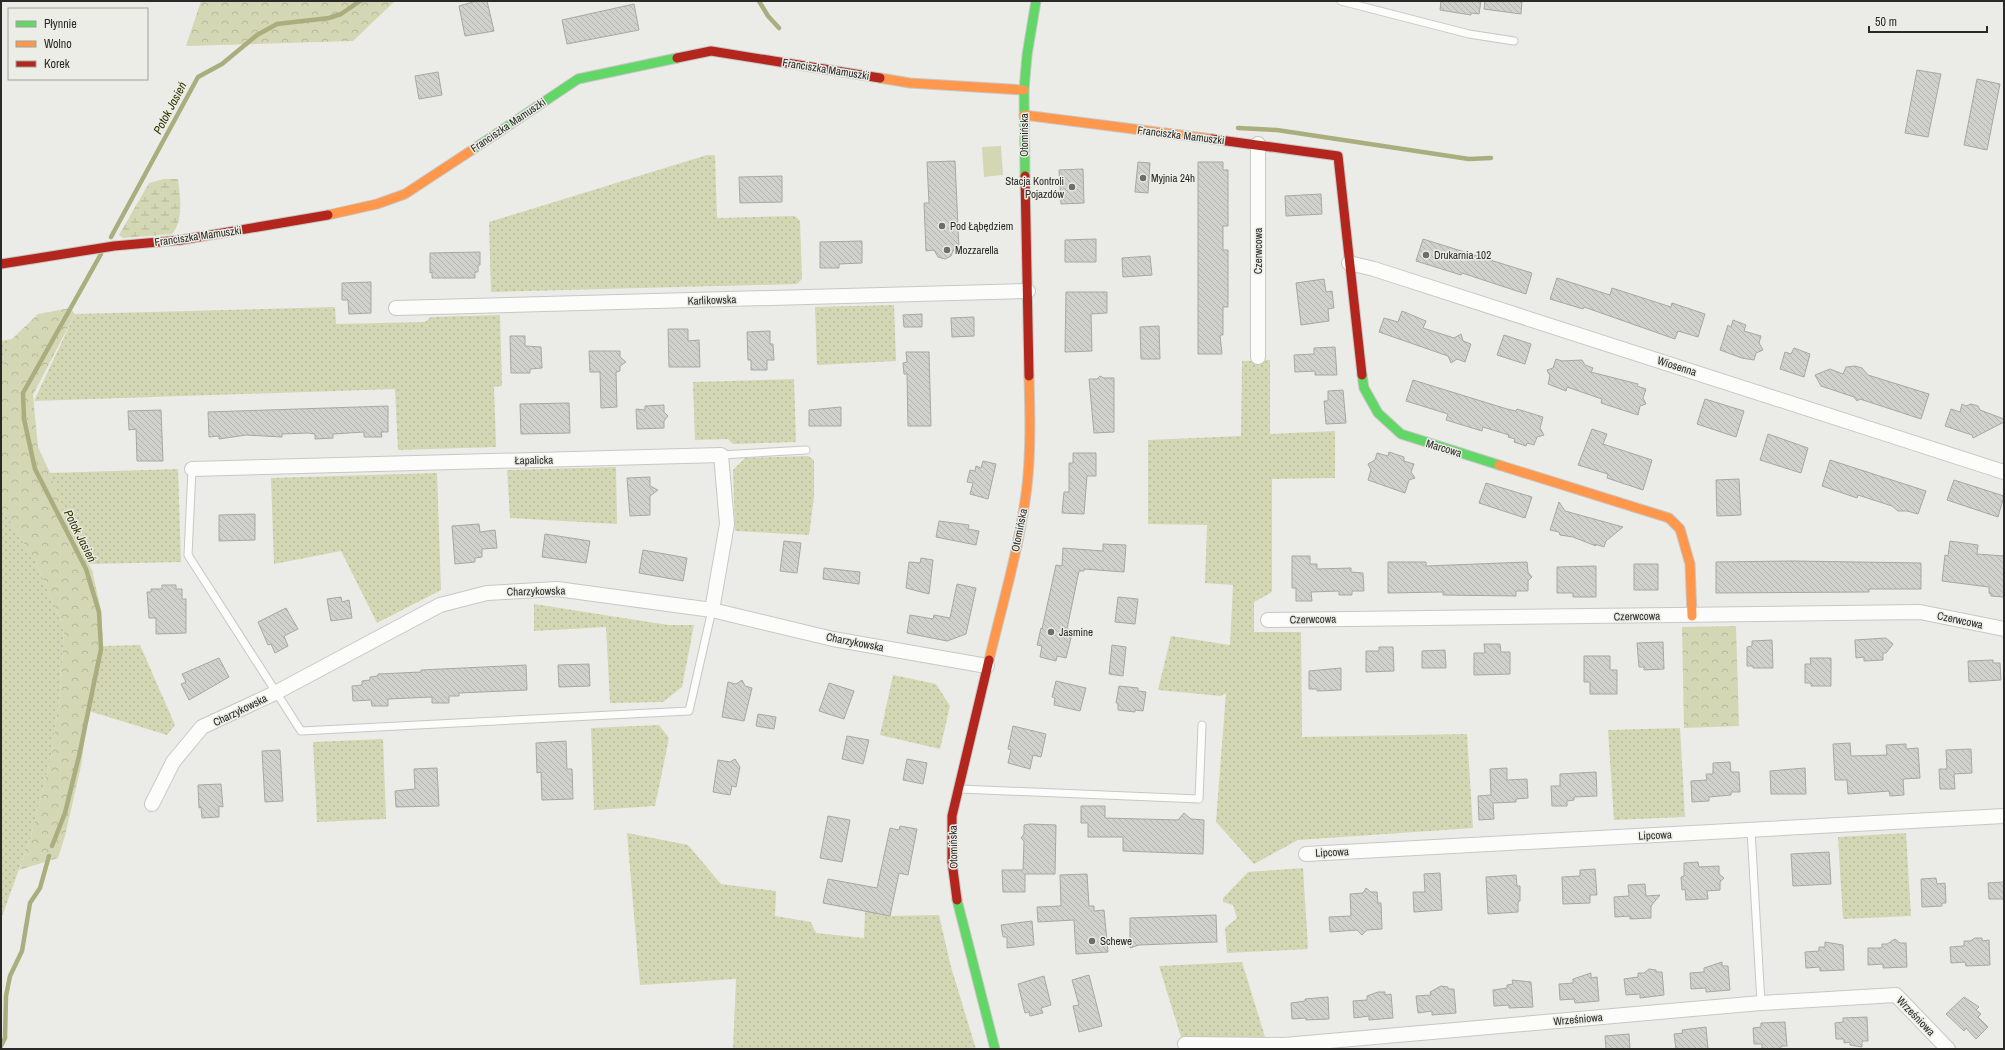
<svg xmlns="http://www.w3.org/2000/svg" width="2005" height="1050" viewBox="0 0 2005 1050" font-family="'Archivo Narrow',sans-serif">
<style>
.grass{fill:url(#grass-dots)}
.forest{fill:url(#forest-crowns)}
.wetland{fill:url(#wetland-marsh)}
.park{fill:#d3d7b4}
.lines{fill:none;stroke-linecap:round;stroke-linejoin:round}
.stream{stroke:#aaae7f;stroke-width:4.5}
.building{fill:url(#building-back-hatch);stroke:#a7a8a4}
.lane-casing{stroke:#c7c7c4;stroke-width:9}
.street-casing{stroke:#c7c7c4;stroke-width:16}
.fast-casing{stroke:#c7c7c4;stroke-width:11}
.slow-casing{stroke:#c7c7c4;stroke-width:11}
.jam-casing{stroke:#c7c7c4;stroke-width:11}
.lane{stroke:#fcfcfb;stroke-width:7}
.street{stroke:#fcfcfb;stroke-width:14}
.fast{stroke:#63d668;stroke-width:9}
.slow{stroke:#ff974d;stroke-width:9}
.jam{stroke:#b3261e;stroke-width:9}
.poi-dot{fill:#6d6d6a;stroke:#ecede6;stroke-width:1.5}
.labels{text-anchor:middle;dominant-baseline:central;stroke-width:3;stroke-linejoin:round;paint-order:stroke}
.street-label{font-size:11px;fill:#292927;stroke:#ecede6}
.poi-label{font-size:11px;fill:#292927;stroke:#ecede6;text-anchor:start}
.water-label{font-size:12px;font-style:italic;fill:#313400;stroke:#ecede6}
</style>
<defs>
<pattern id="grass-dots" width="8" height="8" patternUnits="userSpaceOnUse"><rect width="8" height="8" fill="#d3d7b4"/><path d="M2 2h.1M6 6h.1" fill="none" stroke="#b5b99b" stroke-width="1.8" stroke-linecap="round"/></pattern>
<pattern id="forest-crowns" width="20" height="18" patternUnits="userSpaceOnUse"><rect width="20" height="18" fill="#d3d7b4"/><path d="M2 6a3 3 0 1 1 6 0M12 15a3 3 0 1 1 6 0" fill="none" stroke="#b5b99b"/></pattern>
<pattern id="wetland-marsh" width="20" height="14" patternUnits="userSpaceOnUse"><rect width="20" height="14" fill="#d3d7b4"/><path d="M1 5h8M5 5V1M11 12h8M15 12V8" fill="none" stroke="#b5b99b"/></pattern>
<pattern id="building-back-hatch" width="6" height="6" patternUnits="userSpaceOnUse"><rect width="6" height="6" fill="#d0d1cd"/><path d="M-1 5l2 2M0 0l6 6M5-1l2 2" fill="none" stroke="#b3b3b0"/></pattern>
</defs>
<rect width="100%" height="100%" fill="#ebece7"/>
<path class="grass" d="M707,155h8l2,63 78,-2 5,5 2,58 -5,5 -306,8 -2,-70z
M894,305l2,56 -79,4 -2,-58z
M335,307l1,17 89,-2 6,-5 69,-2 2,71 -8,1 2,60 -98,3 -3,-61 -361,12 41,-87z
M12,339l-11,31v-29z
M1270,360v74l65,-3v47l-63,1v113l-18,10v30h47l1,105 165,-3 6,94 -175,12 -44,24 -38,-42 10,-129 -5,3 -63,-6 13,-54 59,9 3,-60 -28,-2 2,-58 -59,-1v-84l93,-4 1,-75z
M794,379l2,63 -63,2 -5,-5 -33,1 -2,-58z
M808,456l6,4v37l-5,38 -74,-4 -2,-61 12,-12z
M616,467l1,57 -107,-6 -3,-48z
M178,469l3,93 -92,2 -20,-34 -19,-57z
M437,473l4,117 -64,33 -36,-72 -67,13 -3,-86z
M1,507l34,54 29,67 -3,54 -9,71 -21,83 -30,83z
M534,604l134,21h26l-12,62 -19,15 -53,1 -4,-76 -72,4z
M140,645l35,80 -8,10 -78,-24 6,-20 8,-45z
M893,675l43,9 14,22 -10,43 -60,-14z
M659,725l10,13 -14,68 -61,4 -3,-82z
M1680,728l5,89 -71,3 -6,-90z
M383,739l3,80 -69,3 -4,-80z
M627,833l61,12 33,39 55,7 -1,25 36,6 5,11 48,5 1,-27 25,5 49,-1 12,52 25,82h-243l3,-70 -96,6z
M1906,833l5,83 -68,3 -5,-82z
M1303,868l5,81 -81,4 -2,-25 12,-10 -4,-13 -10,-3v-4l25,-26z
M1242,962l23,75h-84l-22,-71z"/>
<path class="forest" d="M201,1h194l-42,40 -167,5z
M70,308l5,6 -42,81 5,52 12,26 19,57 23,40 9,40 2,36 -8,45 -6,20 -8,55 -16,70 -7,22 -39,12 12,-34 21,-83 9,-71 3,-54 -29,-67 -34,-54v-137l11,-31 26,-25z
M1736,626l3,100 -55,2 -2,-101z"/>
<path class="wetland" d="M164,179h14c2,16 6,42 -6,55l-49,4 -4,-3 30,-52z"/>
<path class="park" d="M1001,146l2,29 -19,2 -2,-30z"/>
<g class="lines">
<path class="stream" d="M759,1l9,15 11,12
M1238,128l39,2 192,29 22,-1
M111,237l87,-160 24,-13 35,-29 20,-11 52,-6 12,-4 19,-13
M52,846l13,-33 14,-57 22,-107 -2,-37 -13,-43 -51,-100 -11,-50 -1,-26 78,-139
M1,1046l4,-8 1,-42 4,-20 12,-25 8,-48 10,-15 9,-32"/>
</g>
<path class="building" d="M476,1h11l7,30 -29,5 -6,-30z
M1441,1h40l-2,13 -8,-1v2l-31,-5z
M1485,1h37l-1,13 -37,-5z
M634,4l5,26 -72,14 -5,-24z
M1917,70l24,4 -13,63 -23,-4z
M438,72l4,23 -23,4 -4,-23z
M1977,79l23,5 -13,66 -23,-5z
M955,161l4,88h-5l-3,7 -6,3 -7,-2 -4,-7 -8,1 -2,-48h5l-2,-41z
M1138,162l12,1 -2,30 -13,-1z
M1198,162h25v8h5v56h-5v24h5v57h-5v28h-3l2,19h-24z
M1083,169l1,34 -23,1 -2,-34z
M782,176v26l-42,1 -1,-26z
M1321,194l1,20 -36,2 -1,-20z
M1096,239v23h-31v-22z
M1423,239l109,34 -6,21 -64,-21 -1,2 -45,-14z
M862,241v22l-23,1v4h-19v-26z
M480,252v13h-2v7h-3v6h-43v-6l-2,1v-20z
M1150,256l2,19 -29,2 -1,-19z
M1557,278l53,17 2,-7 59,19 1,-4 33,11 -7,23 -20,-6 -3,8 -91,-32 -1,2 -33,-10z
M1324,279l2,13 6,-1 2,17 -6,1 1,12 -28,4 -5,-42z
M371,282v31l-22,1 -1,-14h-6v-17z
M1066,292h41v21l-16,1 1,37 -27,1z
M1402,311l24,10 -3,7 31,10 7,-4 2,7 8,3 -6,18 -8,-3 -6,4 -3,-7 -69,-24 5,-14 14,4z
M922,314v13h-18l-1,-12z
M974,317v19l-22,1 -1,-19z
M1733,320l13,5 -2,6 17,5 -2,7 4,7 -7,3 -2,7 -12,-2 -22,-8 8,-25 3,2z
M1159,326l1,33h-19l-1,-32z
M668,329h20v12l11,-1 1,27h-31z
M770,331v13h3l1,16h-7v10h-16v-10h-3l-1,-28z
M1504,335l27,9 -6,20 -28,-9z
M510,336h15v10l16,1 1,21 -12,1v4h-19z
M1335,347l2,28h-22v-4l-20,1 -1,-17 20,-1v-6z
M1794,348l16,6 -6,23 -24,-8 5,-17 6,2z
M589,351h31v6l6,5 -6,4v5l-4,1 1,35 -16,1 -1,-36h-10z
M906,352h23l2,74h-23l-1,-52h-3l-1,-11 4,-1z
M1556,359l6,2 20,-1 3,5 8,3 -2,4 47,12 -1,2 9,3 -3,9 3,6 -6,2 -2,9 -37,-12 1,-4 -35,-12 -1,4 -18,-7 2,-8 -3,-6 6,-2z
M1855,366l7,2 6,7 61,19 -8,25 -61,-20 -3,2 -3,-4 -33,-11 -6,-11 15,-6 13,5 3,-7z
M1100,376l4,2h10v54l-20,1 -5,-54h8z
M1413,380l94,29 9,2 1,-2 26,8 -3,11 4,7 -7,2 -3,8 -7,-2 -1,3 -12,-4 1,-3 -7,-2 1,-2 -26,-8 -1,4 -36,-11 2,-6 -42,-13z
M1343,390l3,33 -20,1 -2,-23h4v-10z
M1705,399l39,12 -8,26 -39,-13z
M569,403l1,30 -49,1 -1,-30z
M1962,404l4,2 5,-2 7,2 2,4 24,9v3l-31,16 -1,-3 -27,-9 6,-17 9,3z
M664,405v7l4,4 -4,5v7l-27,1 -1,-20 9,1v-4z
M388,406v26h-7l1,5h-18v-5l-31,2v4l-18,1v-5l-7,-1 -26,1v3l-36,-2 -27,4v-3l-10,1 -1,-25z
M841,407v19h-32v-16z
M161,410l2,51h-26l-1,-32 -7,1 -1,-19z
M1592,429l15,5 -4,10 49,16 -9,30 -36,-12 1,-4 -30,-9z
M1768,434l40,14 -7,25 -41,-13z
M1389,452l15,5v4l10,3 -3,8 4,6 -6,2 -4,13 -37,-13 3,-10 -3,-6 7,-4 2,-7 11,3z
M1073,453h23v23h-9l-3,38 -22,-1 2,-21h5v-29h4z
M1830,460l96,31 -8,23 -11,-3h-9l-6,-5 -34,-11 -1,3 -35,-12z
M983,461l13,3 -8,35 -18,-5 3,-11 -6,-1 3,-12 5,1 1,-5 5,2z
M650,477v9l8,4 -8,6v19l-20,1 -3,-38z
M1739,479l2,36 -24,1 -1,-36z
M1954,480l50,16 -6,21 -51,-17z
M1486,483l46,14 -7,21 -46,-15z
M1559,502l6,9 58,16 -17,14 -2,6 -9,-3 1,2 -23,-9 -13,-2 -1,-3 -9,-2z
M255,514v26l-36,1v-26z
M939,521l30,4 -1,4 11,2 -3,14 -40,-8z
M479,524l1,8 15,-2 2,18 -15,1v8l-7,1v4l-20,2 -3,-38z
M545,534l45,7 -4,22 -44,-6z
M784,541l17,2 -4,30 -17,-2z
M1950,541l28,4 -1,9 27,2v41l-13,-1v-2l-2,-1v-6l-47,-6 3,-26 3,1z
M1103,544l23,1 -2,27 -40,-3v2h-5l-12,58 6,1 -7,28 -9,-2 -1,5 -16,-4 2,-11 -5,-1 4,-17 1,1 14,-64 6,1 1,-18 40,3z
M643,550l44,8 -4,23 -44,-8z
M1292,556h18v8h7v5l34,-1v4l12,1 1,18h-12v4h-13v-4l-28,1 1,9h-16v-13h-4z
M921,558l12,2 -4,34 -23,-6 3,-26 11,1z
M1793,561l128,2v26h-52v3l-153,1v-31z
M1388,562h38v4l101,-4 1,10 4,5 -4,4v10h-12v5l-73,-1v-3l-55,1z
M1634,564h24v26h-24z
M1596,566v31h-23v-4h-16v-26z
M824,568l36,4 -1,12 -36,-5z
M957,584l19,4 -10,46 -19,7 -40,-8 3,-18 23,4 1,-4 16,3z
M162,585h14v4h6v10h4v34l-30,1v-16h-7l-2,-26h4v-3h11z
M341,597l1,5 7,-2 3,18 -21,3 -4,-22z
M1118,597l20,2 -3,25 -20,-2z
M286,608l12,21 -14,7 4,10 -13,7 -4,-9 -3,1 -10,-23z
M1886,638l7,6 -7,9h-3v7l-19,1v-4l-8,1 -1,-18z
M1772,640l1,28h-20v-2h-6v-19l5,-1v-5z
M1663,642l1,27 -20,1v-3h-5l-2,-24z
M1484,644h16l1,8h9v22l-36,1v-22h11z
M1112,645l14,2 -3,29 -14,-2z
M1379,647h14l1,24 -28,1v-21h13z
M1445,650l1,18h-24v-17z
M1584,656h26v14h7v24h-27v-12h-6z
M219,658l10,19 -40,23 -8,-16 5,-2 -4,-8z
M1810,658h21v28h-20v-3h-6v-19h6z
M1993,660v3h7l1,17 -32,2 -1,-21z
M589,664l1,22 -31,1 -1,-22z
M526,665l1,25 -68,3v3h-10v7h-17v-6l-44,2v7h-16l-1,-6 -18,1 -1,-15 10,-1v-4l8,-1v-3l8,-1v-2l43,-2v-2z
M1341,668v22l-24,1v-2h-8v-18z
M742,680l3,6 7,2 -8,33 -22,-4 6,-35 8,2z
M1056,681l30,7 -6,23 -26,-6 1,-7 -3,-1z
M829,683l25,8 -10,28 -25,-8z
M1119,686l19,2v3l8,1 -3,19 -8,-1v2l-17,-2v-7h-2z
M758,714l18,3 -2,12 -18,-3z
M1013,726l33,8 -5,23 -8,-2 -3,14 -22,-6 3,-13 -3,-1z
M847,736l22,4 -6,24 -21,-5z
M566,741l1,28h5l1,30 -31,1 -1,-28 -4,1 -1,-30z
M1850,743l1,13 36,-1 -1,-10 20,-1v5l12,-1 2,30 -17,1 1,16 -14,1 -1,-5 -41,3 -1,-14h-12l-2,-36z
M1971,749l1,24 -18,1 1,15h-15l-1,-20h8l-1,-19z
M280,750l3,51 -18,1 -3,-51z
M735,759l5,8 -4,20 -4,-1 -2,9 -17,-3 5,-32 12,2z
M907,759l20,4 -4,21 -20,-4z
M1730,762l1,10h8l1,20h-9v3l-22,2v4l-17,1 -1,-21 16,-1 -1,-6h7v-11z
M437,768l2,38 -43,1 -1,-16 20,-2 -1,-20z
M1507,768v12l20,-1 1,19 -12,1v3l-23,1 1,16 -15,1 -1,-24 13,-1 -1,-26z
M1805,768l1,26h-35l-1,-23z
M1596,772l1,24 -23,1v3l-7,1v5h-15l-1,-20h9v-12z
M221,784l2,23 -4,-1v11l-17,1 -1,-11 -2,1 -1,-23z
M1081,806h24v12l73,2 6,-7 7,6 13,1 -1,34 -80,-3v-14h-35v-14h-7z
M828,816l22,4 -8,42 -22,-4z
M1030,824l26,1 -1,49h-30v18h-22l-1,-22h21l1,-29 -3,-3 3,-4v-9z
M900,826l17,3 -9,46 -9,-2 -9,43 -67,-13 5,-24 49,9 13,-60 9,2z
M1829,852l2,32 -38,2 -2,-32z
M1698,862l1,5 20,-1v8l5,4 -4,4v8l-13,1 1,8 -22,1 -1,-11 -3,1 -1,-13 3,-1v-13z
M1595,869l2,26h-7v8l-27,1 -1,-27 18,-1v-6z
M1440,873l2,37 -28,2 -1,-20h12l-1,-18z
M1087,874l2,32h5v5l10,-1 4,42 -32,2 -2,-34 -36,2 -1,-15 24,-1 -1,-31z
M1516,875l1,11h3v15l-2,1v10l-30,2 -2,-37z
M1936,878l1,6 8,-1 1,20h-4v3l-20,1 -1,-28z
M2004,882v17h-15l-1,-16z
M1645,884l1,12 14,-1 -9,11v12l-21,1v-3l-15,1 -1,-20 15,-1 -1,-11z
M1366,888l5,4h6l1,11h3l1,26 -15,1 -5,5 -5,-5 -27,2 -1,-15 22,-1 -1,-22 13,-1z
M1216,915l1,27 -78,3 -9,3v-30z
M1032,921l2,24 -27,3v-11h-4l-2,-12z
M1975,938h7v3l7,-1 1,25 -24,1 -1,-4 -14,1 -1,-16 14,-1v-5h6z
M1895,939l5,4h6l1,24 -24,1v-4l-15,1v-17h14v-4h5z
M1825,942l18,3 1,25 -24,1v-4l-14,1 -1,-16 14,-1v-4h6z
M1722,962v4h6l2,24 -24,2v-4l-15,1 -1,-16 14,-1v-4z
M1649,969l7,1v2h6l2,23 -24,3v-4l-14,1 -2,-16 14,-2v-4h6z
M1591,973v5l6,-1 2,24 -24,2 -1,-4 -14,1 -1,-16 14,-1v-4z
M1089,975l13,51 -23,6 -6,-26 6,-1 -7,-25z
M1044,976l7,29 -10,3 2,5 -13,3 -1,-4 -4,1 -7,-29z
M1512,980l19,2 2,25 -24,1v-3l-15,1 -1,-16 14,-2v-3l6,-1z
M1441,986l7,1v2h6l2,24 -24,2v-4l-14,2 -2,-17 15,-1 -1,-3z
M1378,992h7v3l6,-1 2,24 -24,2v-4l-15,2 -1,-17 14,-1v-4z
M1328,997l1,22 -23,1v-2l-14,1 -1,-16 14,-2v-2z
M1964,997l15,10 -3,3 5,4 -3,3 10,10 -12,12 -10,-11 -2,3 -18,-17z
M1867,1017l1,24h-6v6l-12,-2v-3l-6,1v-4h-8l-1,-16 8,-1v-4z
M1785,1022l2,24h-6v3h-12l-7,-1v-4h-8l-1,-16 8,-1v-4z
M1706,1027l2,22h-32l-2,-15 9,-1 -1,-3z
M1629,1034l1,15h-24l-1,-13z"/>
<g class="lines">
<g class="lane-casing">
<path id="lane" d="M1341,1l128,33 45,7
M721,455l85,-5
M192,469l-4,86 113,176 388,-20 23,-101
M960,789l239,10 3,-74
M1751,830l10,173"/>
</g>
<g class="street-casing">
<path id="street" d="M1258,144v213
M1349,263l25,6 630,203
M396,308l632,-17
M192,469l529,-14 6,69 -15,86
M1268,620l652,-8 84,17
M152,804l21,-42 29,-35 73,-34 165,-88 47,-12 70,-4 155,21 121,29 154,27
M1306,854l698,-38
M1185,1044l99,1 477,-42 135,-8 52,54"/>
</g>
<g class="fast-casing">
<path id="fast" d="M472,150l106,-71 99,-21
M1025,176l-1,-86 3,-35 9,-54
M1362,375l2,13 14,25 23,21 98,31
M957,900l38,149"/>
</g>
<g class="slow-casing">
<path id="slow" d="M880,78l30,5 114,7
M1024,115l188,24
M328,215l49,-11 28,-10 67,-44
M1499,465l170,53 11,11 10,35 2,52
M989,660c14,-58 31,-115 38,-174 4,-36 3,-73 2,-110"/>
</g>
<g class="jam-casing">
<path id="jam" d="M677,58l34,-7 169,27
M1212,139l126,17 24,219
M1025,176l4,200
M1,264l113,-18 67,-6 147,-25
M957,900l-5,-38v-46l37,-156"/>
</g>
<use href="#lane" class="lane"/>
<use href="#street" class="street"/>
<use href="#fast" class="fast"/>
<use href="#slow" class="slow"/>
<use href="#jam" class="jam"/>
</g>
<g class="poi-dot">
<circle cx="1143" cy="178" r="4"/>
<circle cx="1072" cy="187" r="4"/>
<circle cx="942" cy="226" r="4"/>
<circle cx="947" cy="250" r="4"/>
<circle cx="1426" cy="255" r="4"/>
<circle cx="1051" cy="632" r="4"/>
<circle cx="1092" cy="941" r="4"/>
</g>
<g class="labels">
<g class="street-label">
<text transform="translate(826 69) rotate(9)">Franciszka Mamuszki</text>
<text transform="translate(508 125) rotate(-34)">Franciszka Mamuszki</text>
<text transform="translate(1024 135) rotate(-90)">Otomińska</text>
<text transform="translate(1181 135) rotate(7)">Franciszka Mamuszki</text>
<text transform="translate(198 236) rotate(-8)">Franciszka Mamuszki</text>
<text transform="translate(1258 251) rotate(-90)">Czerwcowa</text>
<text transform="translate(712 300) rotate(-2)">Karlikowska</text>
<text transform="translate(1677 366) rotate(18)">Wiosenna</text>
<text transform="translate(1444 448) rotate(17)">Marcowa</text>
<text transform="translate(534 460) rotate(-1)">Łapalicka</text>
<text transform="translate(1019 530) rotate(-79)">Otomińska</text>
<text transform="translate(536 591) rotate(-1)">Charzykowska</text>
<text transform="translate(1637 616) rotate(-1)">Czerwcowa</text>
<text transform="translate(1313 619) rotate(-1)">Czerwcowa</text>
<text transform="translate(1960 620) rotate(12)">Czerwcowa</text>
<text transform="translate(855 642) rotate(11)">Charzykowska</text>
<text transform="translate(240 710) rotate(-26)">Charzykowska</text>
<text transform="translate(1655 835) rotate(-3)">Lipcowa</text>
<text transform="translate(953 847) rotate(-91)">Otomińska</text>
<text transform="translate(1332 852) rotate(-3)">Lipcowa</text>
<text transform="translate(1916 1016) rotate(46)">Wrześniowa</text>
<text transform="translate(1578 1019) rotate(-5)">Wrześniowa</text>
</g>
<g class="poi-label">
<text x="1151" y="178">Myjnia 24h</text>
<text x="1064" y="181" text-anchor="end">Stacja Kontroli<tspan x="1064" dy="13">Pojazdów</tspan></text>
<text x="950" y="226">Pod Łąbędziem</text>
<text x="955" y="250">Mozzarella</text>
<text x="1434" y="255">Drukarnia 102</text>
<text x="1059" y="632">Jasmine</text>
<text x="1100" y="941">Schewe</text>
</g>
<g class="water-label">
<text transform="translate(170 108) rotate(-62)">Potok Jasień</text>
<text transform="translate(80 536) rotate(63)">Potok Jasień</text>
</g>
</g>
<rect width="2005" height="1050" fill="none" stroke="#292927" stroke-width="4"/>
<rect x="8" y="8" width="140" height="72" fill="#ecede6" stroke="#9e9f9a"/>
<rect x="16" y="21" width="20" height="6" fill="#63d668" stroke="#9e9f9a"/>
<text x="44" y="28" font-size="12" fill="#292927">Płynnie</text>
<rect x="16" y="41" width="20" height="6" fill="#ff974d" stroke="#9e9f9a"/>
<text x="44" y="48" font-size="12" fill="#292927">Wolno</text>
<rect x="16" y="61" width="20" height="6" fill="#b3261e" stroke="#9e9f9a"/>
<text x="44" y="68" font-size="12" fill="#292927">Korek</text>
<path d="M1869 26v6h118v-6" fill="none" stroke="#292927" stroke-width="2"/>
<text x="1875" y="26" font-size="12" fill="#292927" stroke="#ecede6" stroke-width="3" paint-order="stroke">50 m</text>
</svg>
